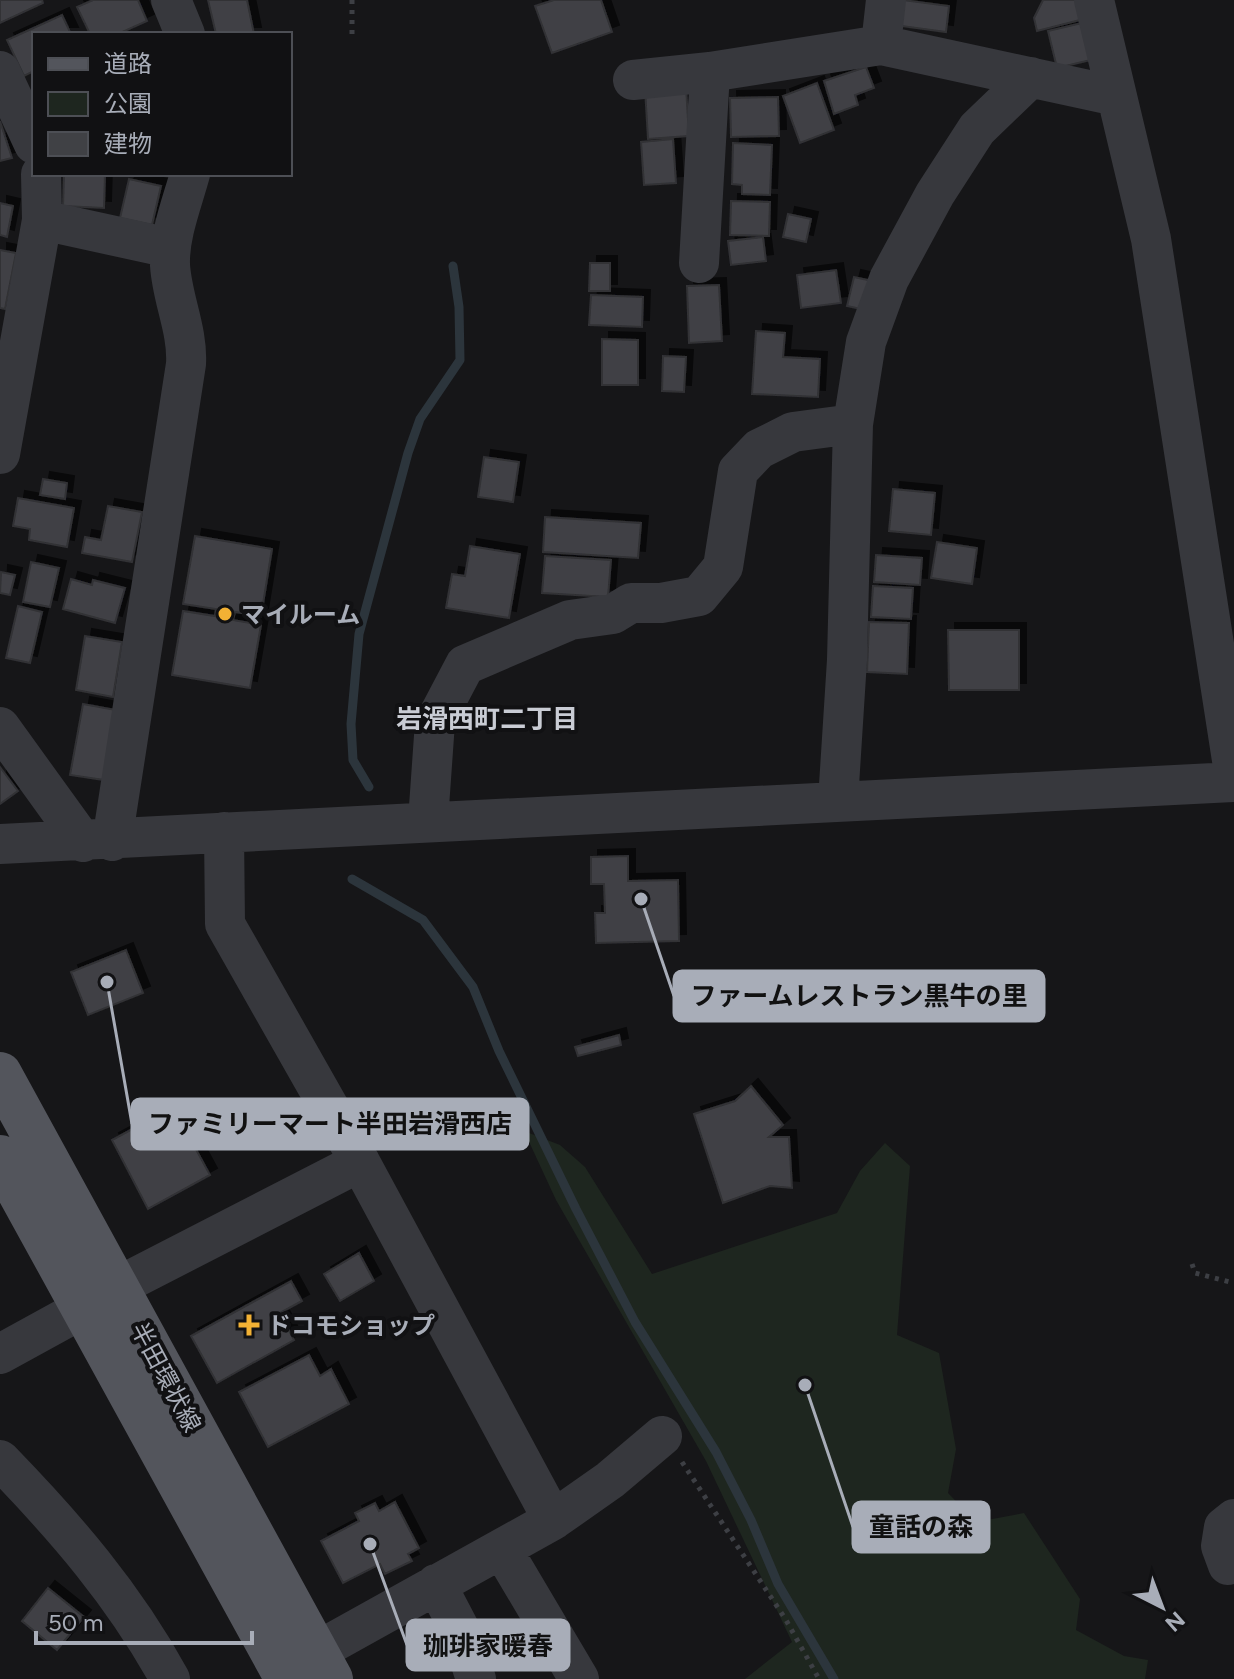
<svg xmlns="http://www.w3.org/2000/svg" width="1234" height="1679" viewBox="0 0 1234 1679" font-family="Figtree,'Noto Sans JP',sans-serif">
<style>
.green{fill:#1e261f}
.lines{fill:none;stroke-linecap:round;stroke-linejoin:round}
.stream{stroke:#2c353c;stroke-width:9}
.building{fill:#404145;stroke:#303034;stroke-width:2;filter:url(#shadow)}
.path{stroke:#3d3f44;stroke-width:5;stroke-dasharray:4 6;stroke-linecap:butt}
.minor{stroke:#37383d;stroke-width:40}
.major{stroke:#53555c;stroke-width:44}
.poi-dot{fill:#f2b134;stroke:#111113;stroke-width:3}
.labels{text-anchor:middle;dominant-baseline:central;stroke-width:8;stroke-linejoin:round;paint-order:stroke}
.poi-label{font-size:24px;font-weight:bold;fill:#a8adb8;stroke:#111113;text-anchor:start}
.street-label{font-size:24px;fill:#a8adb8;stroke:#111113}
.neighbourhood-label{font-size:26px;font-weight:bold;fill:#c9ccd4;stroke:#111113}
.leader{fill:none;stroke:#a8adb8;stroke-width:3}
.callout-dot{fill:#a8adb8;stroke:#111113;stroke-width:3}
.callout{fill:#a8adb8;stroke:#a8adb8;stroke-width:3}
.callout-label{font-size:26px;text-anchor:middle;font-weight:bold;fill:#111}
</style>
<defs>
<filter id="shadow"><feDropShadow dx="7" dy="-7" stdDeviation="0" flood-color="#0009"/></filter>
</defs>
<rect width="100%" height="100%" fill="#161618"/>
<path class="green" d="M524,1131l36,14 25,22 67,107 185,-61 23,-42 25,-28 25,23 -13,169 42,18 17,96 -8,44 28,29 48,-9 56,86 -4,31 48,26 24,4 -3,19h-400l47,-37 -86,-181 -150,-261z"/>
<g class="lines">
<path class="stream" d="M369,787l-16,-27 -2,-36 8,-90 49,-181 12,-34 40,-59 -1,-53 -6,-41
M352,879l71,41 50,67 26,64 77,158 59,113 81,130 35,68 27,64 56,95"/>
</g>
<path class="building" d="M0,0h42l1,3 -43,20z
M93,0h45l9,21 -29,13h-28l-13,-27z
M208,0h39l7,34h-38z
M554,0h47l11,32 -60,21 -17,-47z
M903,0l46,6 -3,26 -52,-7z
M1043,0h41l4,18 -51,13 -3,-13z
M62,15l9,19h-37v37l-10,5 -17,-36z
M1086,22l9,37 -38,9 -9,-37z
M866,67l8,21 -19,7 3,10 -24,9 -10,-33z
M817,83l17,47 -34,13 -17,-47z
M686,86l3,50 -41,3 -3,-50z
M778,97l1,39 -48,1 -1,-39z
M0,121l12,37 -12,3z
M673,139l3,44 -32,2 -3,-43z
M733,143l39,2 -2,50 -28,-1v-9l-10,-1z
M64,174h41l-1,34 -41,-2z
M129,179l32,7 -9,39 -32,-7z
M731,201l39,1 -1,34 -39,-1z
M0,203l13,3 -6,31 -7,-2z
M788,214l23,5 -5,23 -23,-5z
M763,237l3,24 -35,4 -3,-24z
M0,250l16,3 -11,56 -5,-1z
M590,263h20v28h-21z
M836,270l5,33 -40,5 -4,-33z
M854,277l23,5 -7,29 -23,-5z
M719,285l3,56 -33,2 -2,-57z
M591,295l52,2 -1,30 -53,-2z
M756,331l29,2 -2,24 37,2 -2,38 -66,-3z
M602,339l36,1v45h-36z
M663,356l23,1 -2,35 -22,-1z
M484,457l35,5 -6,40 -35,-5z
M43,479l24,4 -2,16 -25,-4z
M893,489l42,4 -4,42 -42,-4z
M18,498l56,10 -7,39 -38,-7 1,-11 -17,-3z
M108,506l34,6 -10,50 -50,-9 3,-16 16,3z
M545,517l96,6 -3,35 -95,-6z
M195,536l77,13 -11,67 -26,-4 -2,8 28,5 -11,63 -78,-13 11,-64 32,5 1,-7 -33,-5z
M937,542l40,6 -5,36 -41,-6z
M470,546l50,8 -11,64 -63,-10 6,-34 13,2z
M876,555l46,3 -2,27 -46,-3z
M545,556l66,4 -3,37 -66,-4z
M31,562l28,6 -9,39 -27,-5z
M1,572l14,3 -5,20 -10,-2z
M71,579l21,6 1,-5 32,8 -10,35 -52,-14z
M873,586l40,2 -2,31 -40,-2z
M18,606l24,6 -12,51 -24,-5z
M869,622l40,1 -2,51 -40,-2z
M948,630h71v60h-70z
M85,636l37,6 -9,55 -37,-7z
M83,704l33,6 -12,70 -34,-5z
M0,767l18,24 -18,13z
M628,856v25l50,-1 1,61 -83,2 -1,-30h10l-1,-29h-13v-27z
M126,950l17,43 -55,22 -17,-43z
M619,1035l2,10 -43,11 -3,-9z
M751,1086l32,39 -14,12h20l3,51 -22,-2 -47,17 -29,-89 41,-13z
M173,1107l37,68 -62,34 -36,-69z
M359,1253l15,28 -34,20 -16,-27z
M291,1281l11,20 -22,12 14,27 -77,43 -26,-47z
M309,1355l11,21 11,-7 18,35 -81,43 -29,-55z
M395,1502l24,46 -11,6 4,7 -27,13 -5,-10 -37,19 -22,-42 38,-20 -4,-8 20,-10 4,8z
M48,1588l36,29 -27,33 -35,-29z"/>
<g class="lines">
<path class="path" d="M352,0v36
M1192,1264l3,9 39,10
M682,1462l104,158 33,59"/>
<path class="minor" d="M171,0l14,34
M1094,0l57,239 83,534
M881,45l5,-45
M0,71l34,73
M633,80l77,-8 171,-27 235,51
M42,220l128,28
M699,263l11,-191
M0,454l42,-234 -1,-46
M0,727l83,115
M838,801l9,-141 6,-236 13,-82 23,-63 46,-85 42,-65 54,-52
M428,821l7,-99 30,-57 105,-45 43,-6 18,-11h30l38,-7 24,-29 15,-96 21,-22 34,-17 60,-8
M224,832l1,92 135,238 193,358
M112,841l74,-477c2,-34 -14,-65 -16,-99 -1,-30 12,-62 20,-91
M0,844l1234,-62
M117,1287l243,-125
M0,1354l82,-45
M0,1460c66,68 124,135 170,219
M502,1549l77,130
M1228,1565l-7,-19 3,-19 10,-8
M436,1584l23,44 17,51
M287,1668l266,-148 57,-40 52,-44"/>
<path class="major" d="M0,1074l331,605
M0,1157l287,522"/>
</g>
<g class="poi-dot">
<circle cx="225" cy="614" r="8"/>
<path d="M245 1313h8v8h8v8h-8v8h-8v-8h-8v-8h8z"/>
</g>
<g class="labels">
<g class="poi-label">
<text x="241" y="614">マイルーム</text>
<text x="267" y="1325">ドコモショップ</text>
</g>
<g class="street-label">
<text transform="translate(166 1377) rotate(62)">半田環状線</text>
</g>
<g class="neighbourhood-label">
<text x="487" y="719">岩滑西町二丁目</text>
</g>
</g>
<path class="leader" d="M641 899L674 996M107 982L132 1124M805 1385L853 1527M370 1544L407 1645"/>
<g class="callout-dot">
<circle cx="641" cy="899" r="8"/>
<circle cx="107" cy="982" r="8"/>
<circle cx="805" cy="1385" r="8"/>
<circle cx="370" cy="1544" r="8"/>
</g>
<g class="callout">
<rect x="674" y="971" width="370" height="50" rx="8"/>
<rect x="132" y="1099" width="396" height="50" rx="8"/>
<rect x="853" y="1502" width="136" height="50" rx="8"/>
<rect x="407" y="1620" width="162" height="50" rx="8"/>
</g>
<g class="callout-label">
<text x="859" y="1005">ファームレストラン黒牛の里</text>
<text x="330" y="1133">ファミリーマート半田岩滑西店</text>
<text x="921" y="1536">童話の森</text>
<text x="488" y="1655">珈琲家暖春</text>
</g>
<rect x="32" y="32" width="260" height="144" fill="#111113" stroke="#4d4f55" stroke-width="2"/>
<rect x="48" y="58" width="40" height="12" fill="#53555c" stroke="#4d4f55" stroke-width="2"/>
<text x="104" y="72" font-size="24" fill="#a8adb8">道路</text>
<rect x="48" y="92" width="40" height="24" fill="#1e261f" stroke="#4d4f55" stroke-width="2"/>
<text x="104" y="112" font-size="24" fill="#a8adb8">公園</text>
<rect x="48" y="132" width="40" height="24" fill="#404145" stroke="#4d4f55" stroke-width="2"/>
<text x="104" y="152" font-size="24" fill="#a8adb8">建物</text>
<g transform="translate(1162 1607) rotate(138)" stroke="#111113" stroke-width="6" paint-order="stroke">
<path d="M0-6L14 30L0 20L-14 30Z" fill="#a8adb8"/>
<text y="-12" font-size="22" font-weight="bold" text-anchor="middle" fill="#a8adb8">N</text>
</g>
<path d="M36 1631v12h216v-12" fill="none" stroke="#a8adb8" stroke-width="4"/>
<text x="48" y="1631" font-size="24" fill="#a8adb8" stroke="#111113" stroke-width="6" paint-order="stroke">50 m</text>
</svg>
